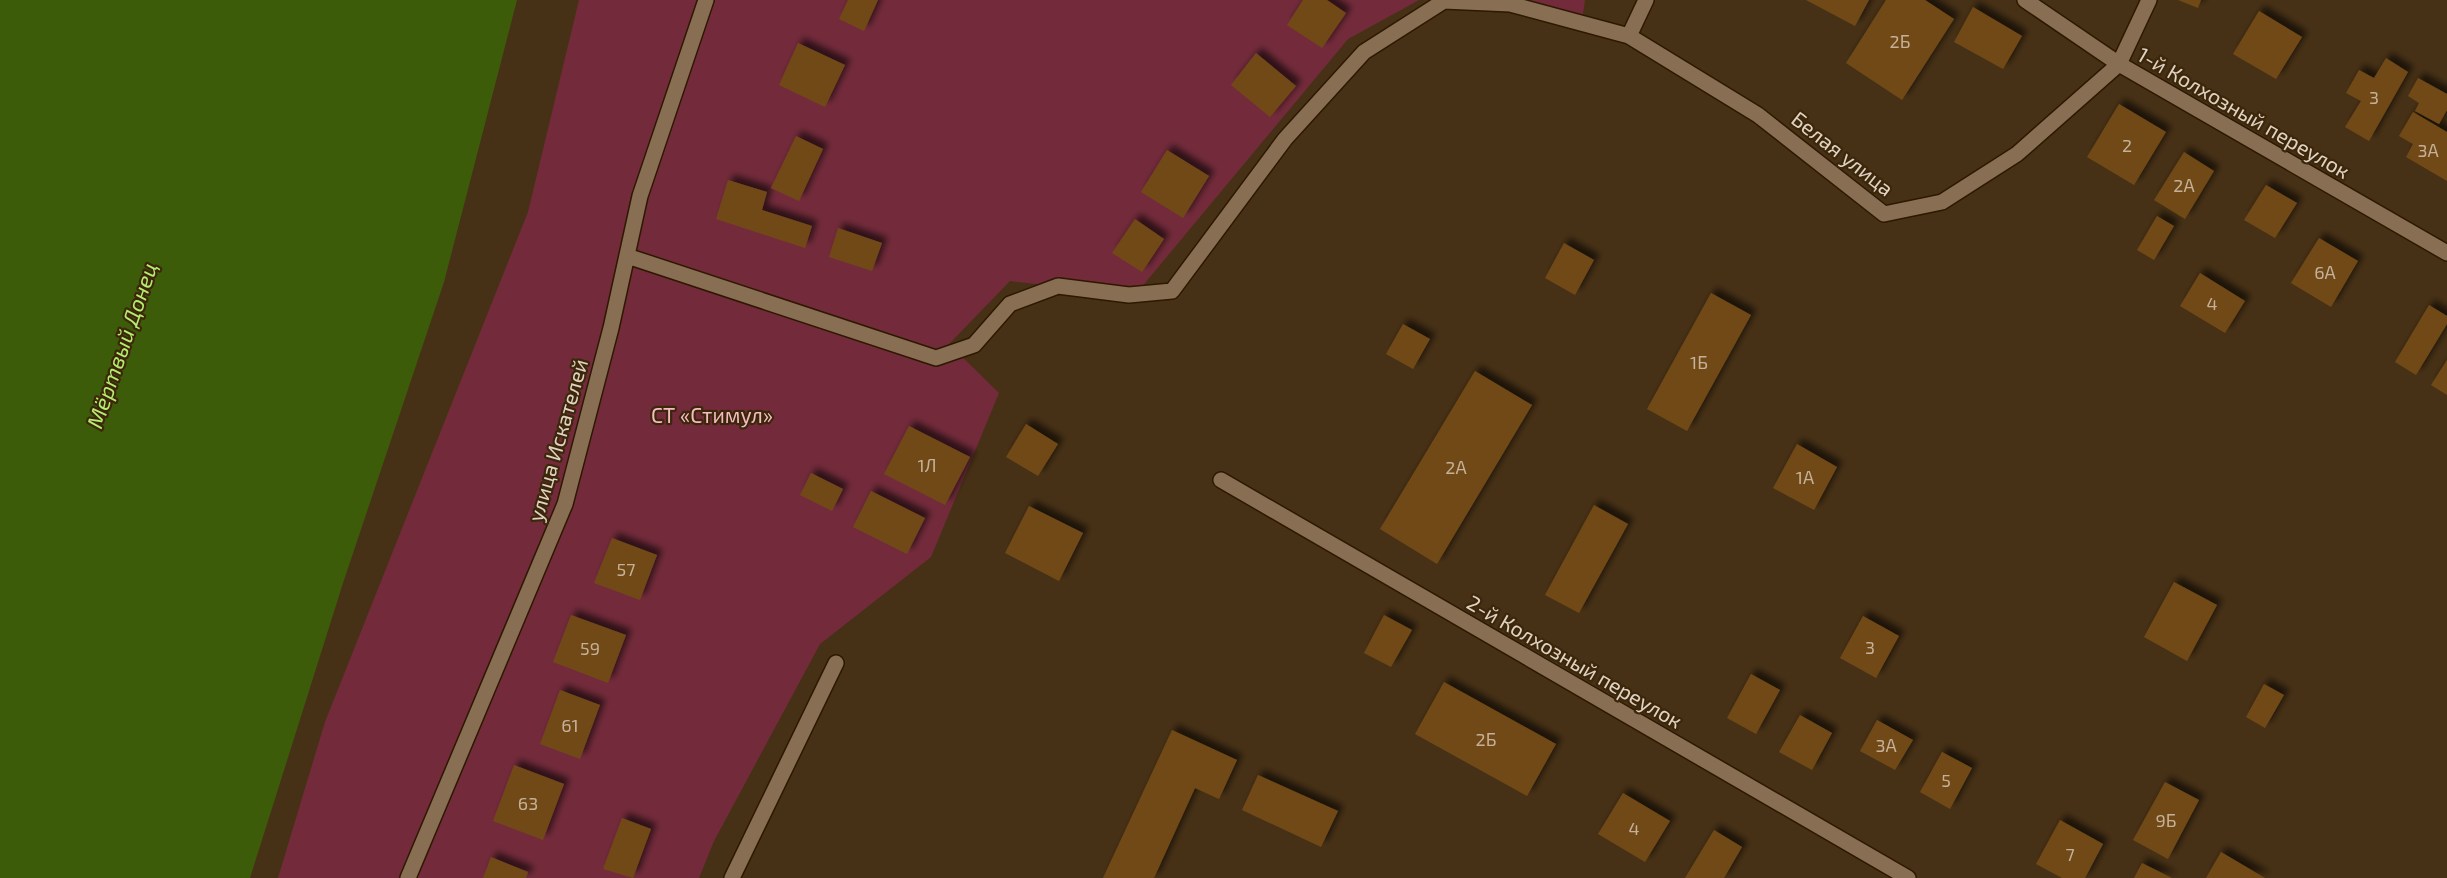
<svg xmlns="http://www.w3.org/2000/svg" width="2447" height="878" viewBox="0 0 2447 878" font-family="'Exo 2',sans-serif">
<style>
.green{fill:#732b3b}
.water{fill:#3d5c0a}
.building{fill:#704a18;filter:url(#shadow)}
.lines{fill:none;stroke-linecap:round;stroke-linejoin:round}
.minor-casing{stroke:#2d1800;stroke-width:18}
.minor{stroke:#886e52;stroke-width:15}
.labels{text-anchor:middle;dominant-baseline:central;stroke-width:4.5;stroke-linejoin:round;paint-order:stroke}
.number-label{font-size:18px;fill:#c5b199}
.street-label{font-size:21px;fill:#e1d3c4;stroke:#3c270b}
.park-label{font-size:21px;fill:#f4bbc3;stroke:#3c270b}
.water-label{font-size:22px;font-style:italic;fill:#b4ed6f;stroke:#3c270b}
</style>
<defs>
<filter id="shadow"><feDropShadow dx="5.5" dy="-5.5" stdDeviation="3" flood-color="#0009"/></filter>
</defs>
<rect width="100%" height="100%" fill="#473116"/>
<path class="green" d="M579,0h840l-71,39 -213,256 -125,-14 -61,63 50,49 -68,164 -111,87 -106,197 -15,37h-421l47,-156 203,-510z
M1456,0h129l-4,27z"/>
<path class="water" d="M0,0h517l-73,282 -101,301 -93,295h-250z"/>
<path class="building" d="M848,0h30l-14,31 -25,-12z
M1303,0h24l19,13 -24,35 -35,-23z
M1806,0h63l-14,26z
M1886,0h39l29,19 -52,81 -56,-37z
M2178,0h23l-3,8z
M1973,7l49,29 -19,33 -49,-27z
M2259,11l43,26 -26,42 -43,-25z
M798,43l47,22 -20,42 -46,-22z
M1256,53l40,33 -26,31 -39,-32z
M2386,58l22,14 -39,69 -24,-14 16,-26 -15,-8 13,-23 15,8z
M2418,78l29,16v16l-8,14 -24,-13 4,-8 -11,-7z
M2119,104l47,28 -32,53 -47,-28z
M2413,112l34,20v49l-41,-24 7,-13 -14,-8z
M796,136l27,13 -24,52 -28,-13z
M1167,150l42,26 -26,42 -42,-26z
M2184,152l30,19 -29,48 -31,-19z
M728,180l39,12 -5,18 50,16 -7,22 -89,-29z
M2266,185l31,18 -22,35 -31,-18z
M2157,216l17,10 -20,34 -17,-10z
M1135,219l29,20 -22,33 -30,-19z
M838,228l44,15 -10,28 -43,-14z
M2319,238l39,23 -27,46 -40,-24z
M1564,243l30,17 -19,35 -30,-17z
M2200,273l45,28 -20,32 -45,-27z
M1711,293l40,22 -64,116 -40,-22z
M2429,305l18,11v8l-31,51 -21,-13z
M1403,324l27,15 -17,30 -27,-15z
M2447,360v35l-16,-10z
M1475,371l57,34 -95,159 -57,-35z
M1026,424l32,20 -20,32 -32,-19z
M909,426l61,31 -25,48 -61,-31z
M1797,444l40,23 -23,43 -41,-22z
M811,473l32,16 -11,22 -32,-16z
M871,491l54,27 -18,36 -54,-27z
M1594,505l34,19 -49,89 -34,-18z
M1029,506l54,27 -24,48 -54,-28z
M612,538l45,17 -17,45 -46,-17z
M2174,582l43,23 -30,56 -43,-24z
M571,615l55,20 -18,48 -55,-21z
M1384,615l28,15 -21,37 -27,-14z
M1863,616l36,20 -23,42 -36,-20z
M1751,674l29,16 -24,44 -29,-16z
M1444,682l112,62 -29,52 -112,-62z
M2264,684l20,11 -19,33 -19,-11z
M560,690l40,15 -20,54 -40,-15z
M1800,715l32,18 -20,37 -33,-18z
M1877,720l36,20 -18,30 -35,-19z
M1172,730l65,30 -18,39 -24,-11 -41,90h-51z
M1942,752l30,16 -22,41 -30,-17z
M514,765l50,19 -21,56 -50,-19z
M1258,775l80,36 -17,36 -79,-37z
M2165,782l34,18 -31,59 -35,-19z
M1623,793l47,28 -25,41 -47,-28z
M622,818l29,11 -18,49 -30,-9z
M2060,820l43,24 -18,34h-23l-26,-14z
M1714,830l28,17 -18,31h-39z
M2221,852l44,26h-59z
M491,857l37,15 -2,6h-43z
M2142,863l30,15h-38z"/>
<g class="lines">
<g class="minor-casing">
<path id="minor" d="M1646,0l-17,36 129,79 126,99 58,-12 75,-48 102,-90 30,-64
M2025,0l94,64 328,189
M627,256l309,102 38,-13 36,-41 48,-18 71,9 43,-4 113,-152 79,-87 80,-51 66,3 119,32
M1221,480l687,398
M408,878l157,-374 46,-176 29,-132 66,-196
M732,878l104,-215"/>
</g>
<use href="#minor" class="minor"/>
</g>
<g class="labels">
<g class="number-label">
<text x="1900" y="41">2Б</text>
<text x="2374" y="97">3</text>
<text x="2127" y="145">2</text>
<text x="2428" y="150">3А</text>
<text x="2184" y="185">2А</text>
<text x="2325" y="272">6А</text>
<text x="2212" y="303">4</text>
<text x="1699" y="362">1Б</text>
<text x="927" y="465">1Л</text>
<text x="1456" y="467">2А</text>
<text x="1805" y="477">1А</text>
<text x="626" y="569">57</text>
<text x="1870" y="647">3</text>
<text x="590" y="648">59</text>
<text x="570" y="725">61</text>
<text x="1486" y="739">2Б</text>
<text x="1886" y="745">3А</text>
<text x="1946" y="780">5</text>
<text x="528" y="803">63</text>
<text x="2166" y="820">9Б</text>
<text x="1634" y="828">4</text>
<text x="2070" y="854">7</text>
</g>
<g class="street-label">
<text transform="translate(2244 112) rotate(30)">1-й Колхозный переулок</text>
<text transform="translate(1843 153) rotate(38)">Белая улица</text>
<text transform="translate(557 440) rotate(-74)">улица Искателей</text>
<text transform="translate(1575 661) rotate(30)">2-й Колхозный переулок</text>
</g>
<g class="park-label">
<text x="712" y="414">СТ «Стимул»</text>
</g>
<g class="water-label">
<text transform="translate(121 345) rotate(-71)">Мёртвый Донец</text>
</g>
</g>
</svg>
